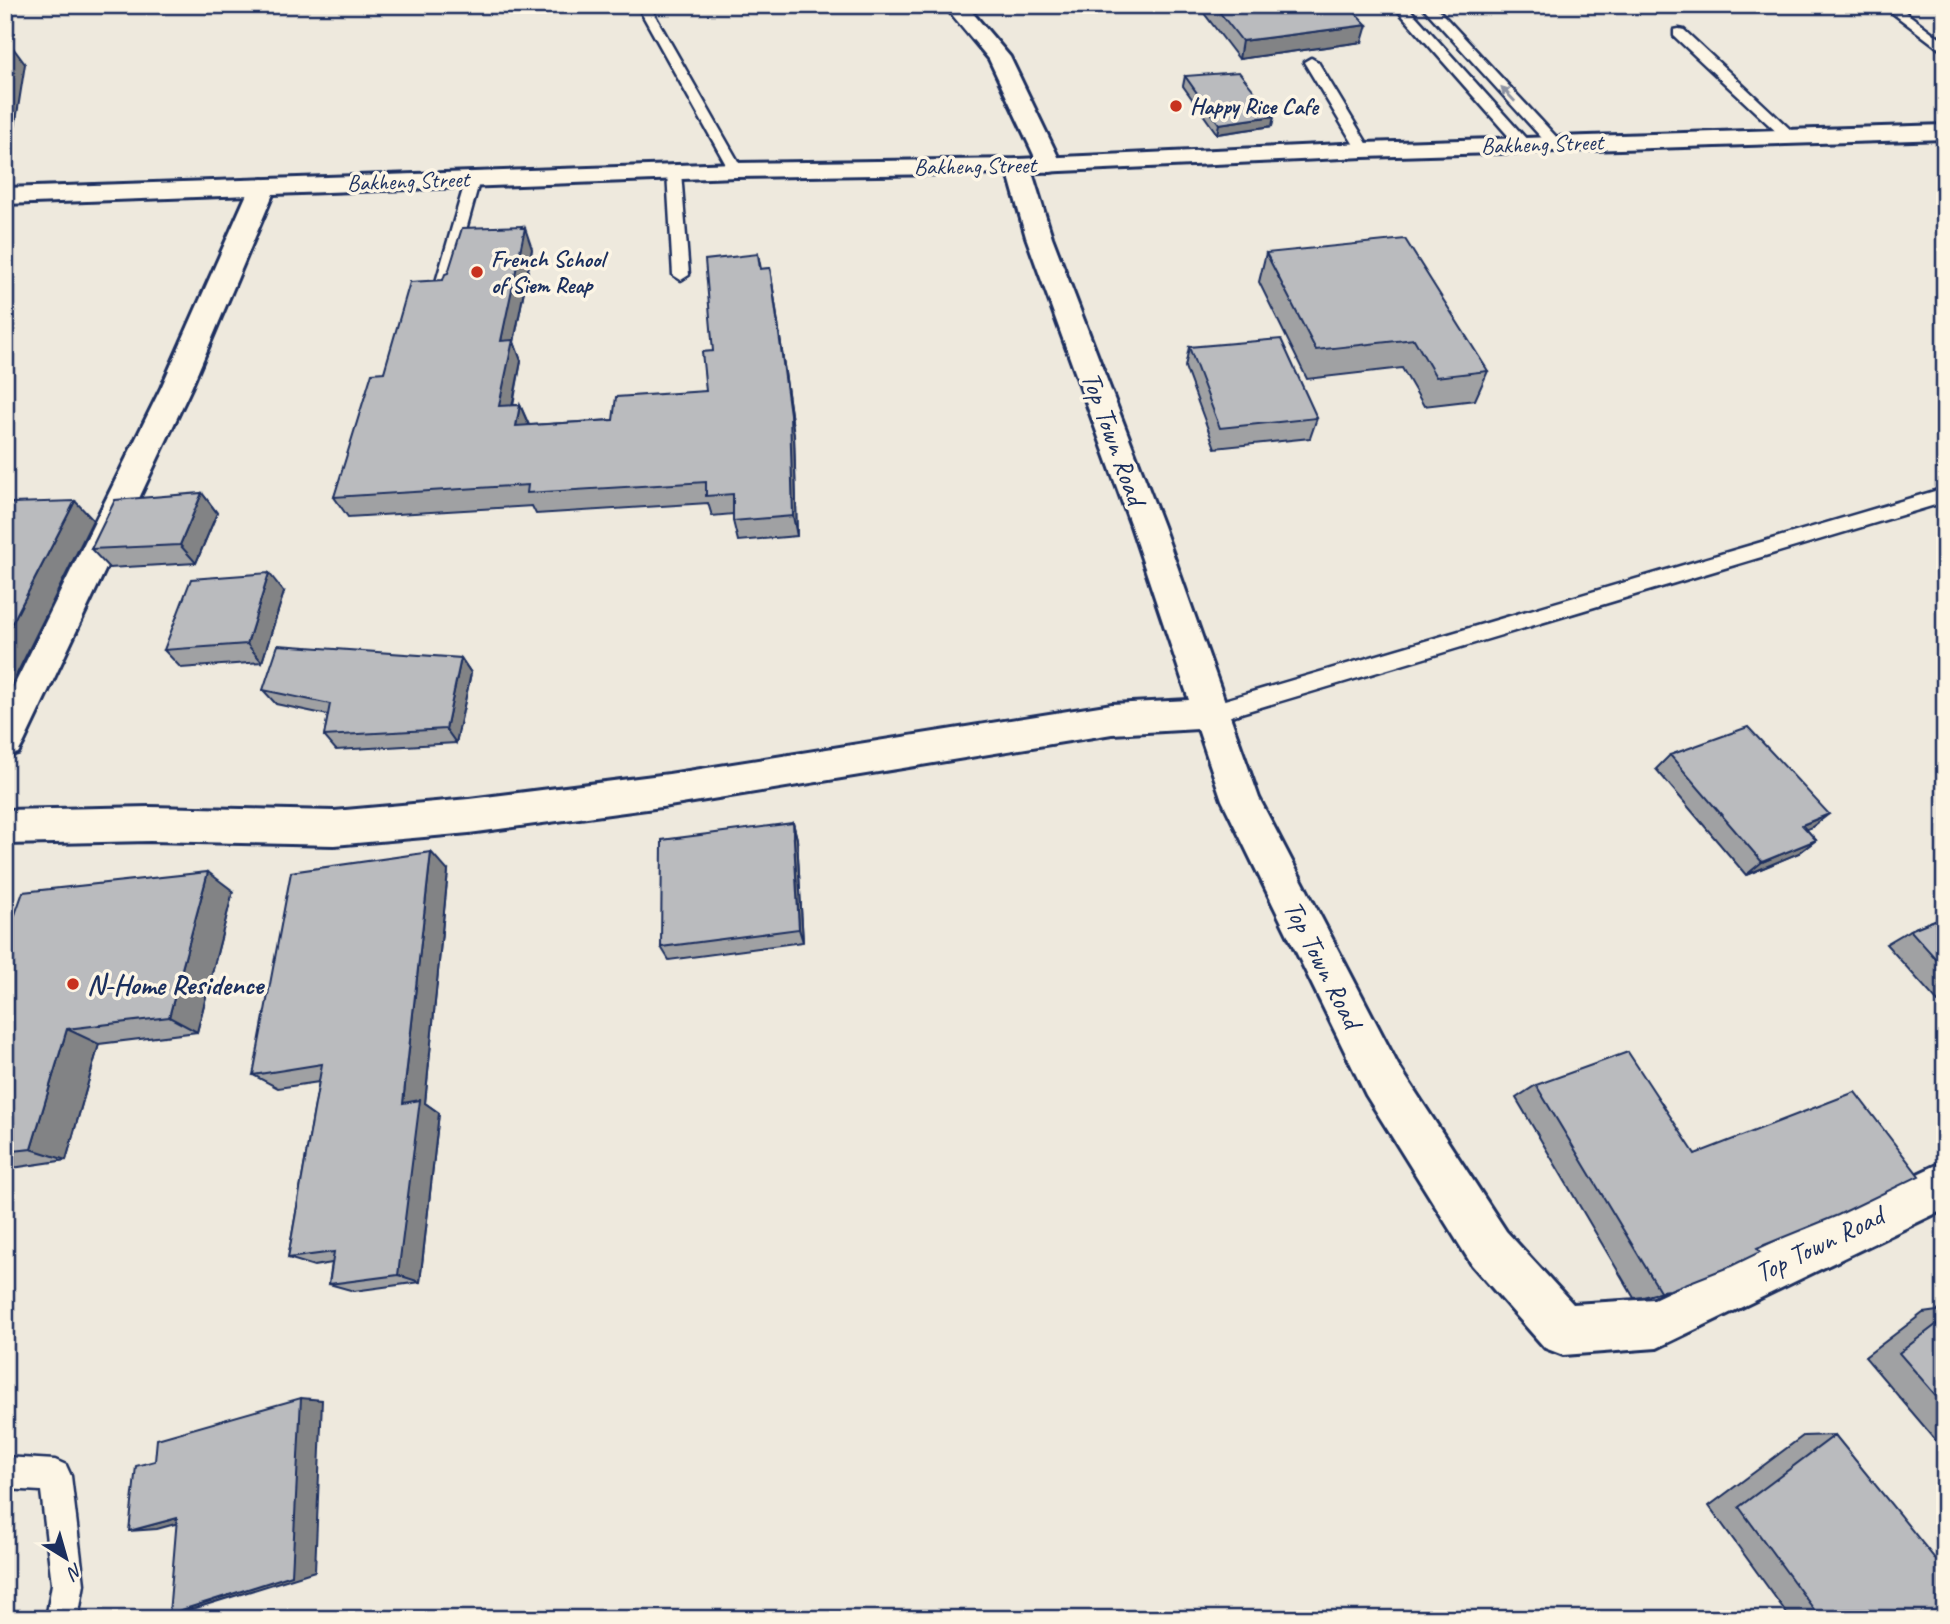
<svg xmlns="http://www.w3.org/2000/svg" width="1950" height="1624" viewBox="0 0 1950 1624" font-family="Caveat,sans-serif">
<style>
.lines{fill:none;stroke-linecap:round;stroke-linejoin:round}
.service-casing{stroke:#1b2f5e;stroke-width:5}
.minor-casing{stroke:#1b2f5e;stroke-width:6}
.tertiary-casing{stroke:#1b2f5e;stroke-width:6}
.service{fill:#fcf5e5;fill-rule:evenodd}
.minor{fill:#fcf5e5;fill-rule:evenodd}
.tertiary{fill:#fcf5e5;fill-rule:evenodd}
.wall{fill:#a0a1a3;stroke:#1b2f5e;stroke-width:2}
.shaded-wall{fill:#828385;stroke:#1b2f5e;stroke-width:2}
.building{fill:#babbbe;stroke:#1b2f5e;stroke-width:2}
.oneway{fill:#8c92a2}
.poi-dot{fill:#c8321e;stroke:#fcf5e5;stroke-width:2.5}
.labels{text-anchor:middle;dominant-baseline:central;stroke-width:7;stroke-linejoin:round;paint-order:stroke}
.far-poi-label{font-size:23px;font-weight:bold;fill:#1b2f5e;stroke:#fcf5e5;text-anchor:start}
.far-street-label{font-size:23px;fill:#1b2f5e;stroke:#fcf5e5}
.street-label{font-size:28px;fill:#1b2f5e;stroke:#fcf5e5}
.poi-label{font-size:28px;font-weight:bold;fill:#1b2f5e;stroke:#fcf5e5;text-anchor:start}
</style>
<rect width="100%" height="100%" fill="#eee9dd"/>
<filter id="ink" filterUnits="userSpaceOnUse"><feTurbulence type="fractalNoise" baseFrequency=".0143" numOctaves="2"/><feDisplacementMap in="SourceGraphic" scale="14" xChannelSelector="R" yChannelSelector="G"/><feConvolveMatrix kernelMatrix="1 2 1 2 8 2 1 2 1" color-interpolation-filters="sRGB"/></filter>
<g filter="url(#ink)">
<g class="lines">
<g class="service-casing">
<path id="service" d="M637,5h12l94,165 -2,3h-10l-2,-3z
M1393,5h13l123,137 2,3 -2,3h-10z
M1421,5h13l126,136v6h-10z
M1882,5h14l49,37v11z
M1679,29l5,1 109,102v6h-10l-109,-102v-6z
M1311,58l7,4 53,88 -2,3h-10l-2,-3 -53,-88z
M674,168l7,4 8,103 -8,5 -8,-5 -6,-103z
M473,175l7,4 -31,113 -8,5 -6,-2 -2,-3 33,-113z
M1945,488v14l-734,220 -8,-3 -3,-6 3,-6 8,-3z
M5,1457l50,3 11,5 5,11 13,108 -6,35h-32l6,-35 -11,-93 -36,-2z"/>
</g>
<g class="minor-casing">
<path id="minor" d="M944,5h22l44,52 52,108 -3,5 -9,2 -9,-2 -52,-111z
M1018,159l9,2 3,5 22,71 111,289 96,272 139,267 108,166 67,73 81,-5 291,-138v48l-288,139 -94,7 -18,-7 -73,-83 -106,-170 -144,-295 -24,-71 -86,5 -443,72 -200,27 -135,12 -184,-4 -145,3v-34l145,-3 184,4 135,-12 200,-25 443,-70 77,-4 -58,-174 -105,-289 -20,-71 3,-5z
M263,179l9,3 4,5 -85,201 -167,354 -6,11 -13,4v-53l156,-316 89,-201 4,-5z"/>
</g>
<g class="tertiary-casing">
<path id="tertiary" d="M1945,125v14l-581,18 -346,16 -282,4 -731,27v-16l731,-25 282,-4 346,-16z"/>
</g>
<use href="#service" class="service"/>
<use href="#minor" class="minor"/>
<use href="#tertiary" class="tertiary"/>
</g>
<path class="wall" d="M1201,5h147l14,37 -123,17 -39,-51z
M1185,76l89,40 -2,10 -55,8 -34,-48z
M522,226l10,23 -18,93 7,19 -8,44h7l9,20 84,-5 93,-29 7,-40 45,-97 3,15 9,-1 24,167 3,101 -59,5 -5,-20v-7l-21,2 -4,-13 -172,11 -4,-8 -184,11 -14,-20 50,-125 64,-99z
M1266,253l222,118 -13,29 -51,6 -22,-38 -95,11 -48,-97z
M1189,347l128,71 -7,20 -95,10 -30,-81z
M202,493l15,20 -21,50 -87,5 -18,-19z
M284,592l-22,70 -81,6 -17,-18z
M461,658l10,15 -15,70 -120,7 -12,-14 4,-21 -52,-11 -13,-14z
M1670,755l142,72 -6,2 10,11 -17,13 -53,22 -90,-106z
M793,823l4,16 6,103 -134,18 -8,-13z
M448,871l-23,232 14,10 -19,169 -66,9 -25,-7 3,-21 -18,3 -26,-8 31,-176 -41,6 -25,-13z
M233,891l-36,141 -98,12 -33,116 -61,9v-226z
M1945,916v94l-59,-66 24,-14z
M1536,1085l159,69 62,94 -87,42 -27,7 -9,1 -118,-200z
M1945,1306v145l-80,-94 58,-44 14,-2z
M1835,1435l110,184h-154l-82,-113 94,-70z"/>
<path class="shaded-wall" d="M1367,25l-5,17 -123,17 3,-18z
M11,45l14,19 -12,76 -8,1v-61z
M1274,116l-2,10 -55,8 2,-10z
M522,226l2,6 1,-4 7,21 -18,93 7,19 -13,66 -9,-21 2,-65z
M770,268l24,167 3,101 -4,-20z
M520,405l9,21h-13z
M202,493l15,20 -21,50 -16,-18z
M75,501l18,19 -88,178v-61z
M269,573l15,19 -22,70 -15,-18z
M461,658l10,15 -15,70 -10,-14z
M1829,814l-17,13 -27,11 17,-13z
M793,823l4,16 6,103 -4,-13z
M1816,840l-17,13 -53,22 16,-13z
M431,852l17,19 -23,232 14,10 -19,169 -22,-7 5,-172z
M208,872l25,19 -36,141 -28,-15z
M67,1029l32,15 -33,116 -35,-11z
M301,1398l21,2 -7,171 -119,37 -27,6z
M204,1516l-47,13 -28,2 48,-13z"/>
<path class="building" d="M1214,5h134l19,20 -125,16z
M11,45l-6,35v-34z
M1239,72l35,44 -55,8 -34,-48z
M522,226l-1,2h4l-24,113 12,-1 -14,66 21,-1 -4,21 97,-6 3,-23 90,-6 -4,-39 11,-1 -8,-91 53,-6 2,15 10,-1 20,146 3,102 -60,5v-27l-27,2v-14l-179,11 1,-8 -194,12 38,-124 12,-1 26,-90 33,-2 2,-6 3,-1 14,-45z
M1405,239l83,132 -52,6 -22,-38 -98,11 -50,-97z
M1281,339l36,79 -97,10 -31,-81z
M202,493l-22,52 -89,4 24,-49z
M75,501l-70,136v-122l7,-12z
M269,573l-22,71 -83,6 27,-71z
M278,645l183,13 -15,71 -122,7 6,-32 -67,-14z
M1748,727l81,87 -27,11 14,15 -54,22 -92,-107z
M793,823l6,106 -138,18 1,-107z
M431,852l-28,251 17,-3 -22,175 -69,9 5,-32 -46,6 34,-194 -69,11 38,-203z
M208,872l-39,145 -102,12 -36,120 -26,3v-209l18,-51z
M1945,916v53l-35,-39z
M1628,1052l67,102 160,-62 64,84 -81,39 -81,33 3,4 -29,14 -61,24 -10,1 -124,-206z
M1945,1318v88l-46,-53z
M301,1398l-9,177 -123,39 8,-96 -48,13 7,-65 19,-5 2,-22z
M1835,1435l110,136v48h-124l-82,-112z"/>
<defs><path id="oneway-solid" d="M-6-.8H1V-3.2L6.5 0L1 3.2V.8H-6Z" transform="scale(1.75)"/></defs>
<use class="oneway" href="#oneway-solid" transform="translate(1508 94) rotate(-133)"/>
</g>
<g class="poi-dot">
<circle cx="1176" cy="106" r="7"/>
<circle cx="477" cy="272" r="7"/>
<circle cx="73" cy="984" r="7"/>
</g>
<g class="labels">
<g class="far-poi-label">
<text x="1190" y="106">Happy Rice Cafe</text>
<text x="491" y="259">French School<tspan x="491" dy="26">of Siem Reap</tspan></text>
</g>
<g class="far-street-label">
<text transform="translate(1542 144) rotate(-2)">Bakheng Street</text>
<text transform="translate(975 166) rotate(-1)">Bakheng Street</text>
<text transform="translate(408 181) rotate(-2)">Bakheng Street</text>
</g>
<g class="street-label">
<text transform="translate(1114 438) rotate(70)">Top Town Road</text>
<text transform="translate(1323 964) rotate(63)">Top Town Road</text>
<text transform="translate(1819 1244) rotate(-26)">Top Town Road</text>
</g>
<g class="poi-label">
<text x="87" y="984">N-Home Residence</text>
</g>
</g>
<rect width="1950" height="1624" fill="none" stroke="#fcf5e5" stroke-width="28"/>
<rect x="14" y="14" width="1922" height="1596" fill="none" stroke="#1b2f5e" stroke-width="2.5" filter="url(#ink)"/>
<g transform="translate(66 1558) rotate(143)" stroke="#fcf5e5" stroke-width="5" paint-order="stroke">
<path d="M0-5L12 26L0 18L-12 26Z" fill="#1b2f5e"/>
<text y="-10" font-size="19" font-weight="bold" text-anchor="middle" fill="#1b2f5e">N</text>
</g>
</svg>
